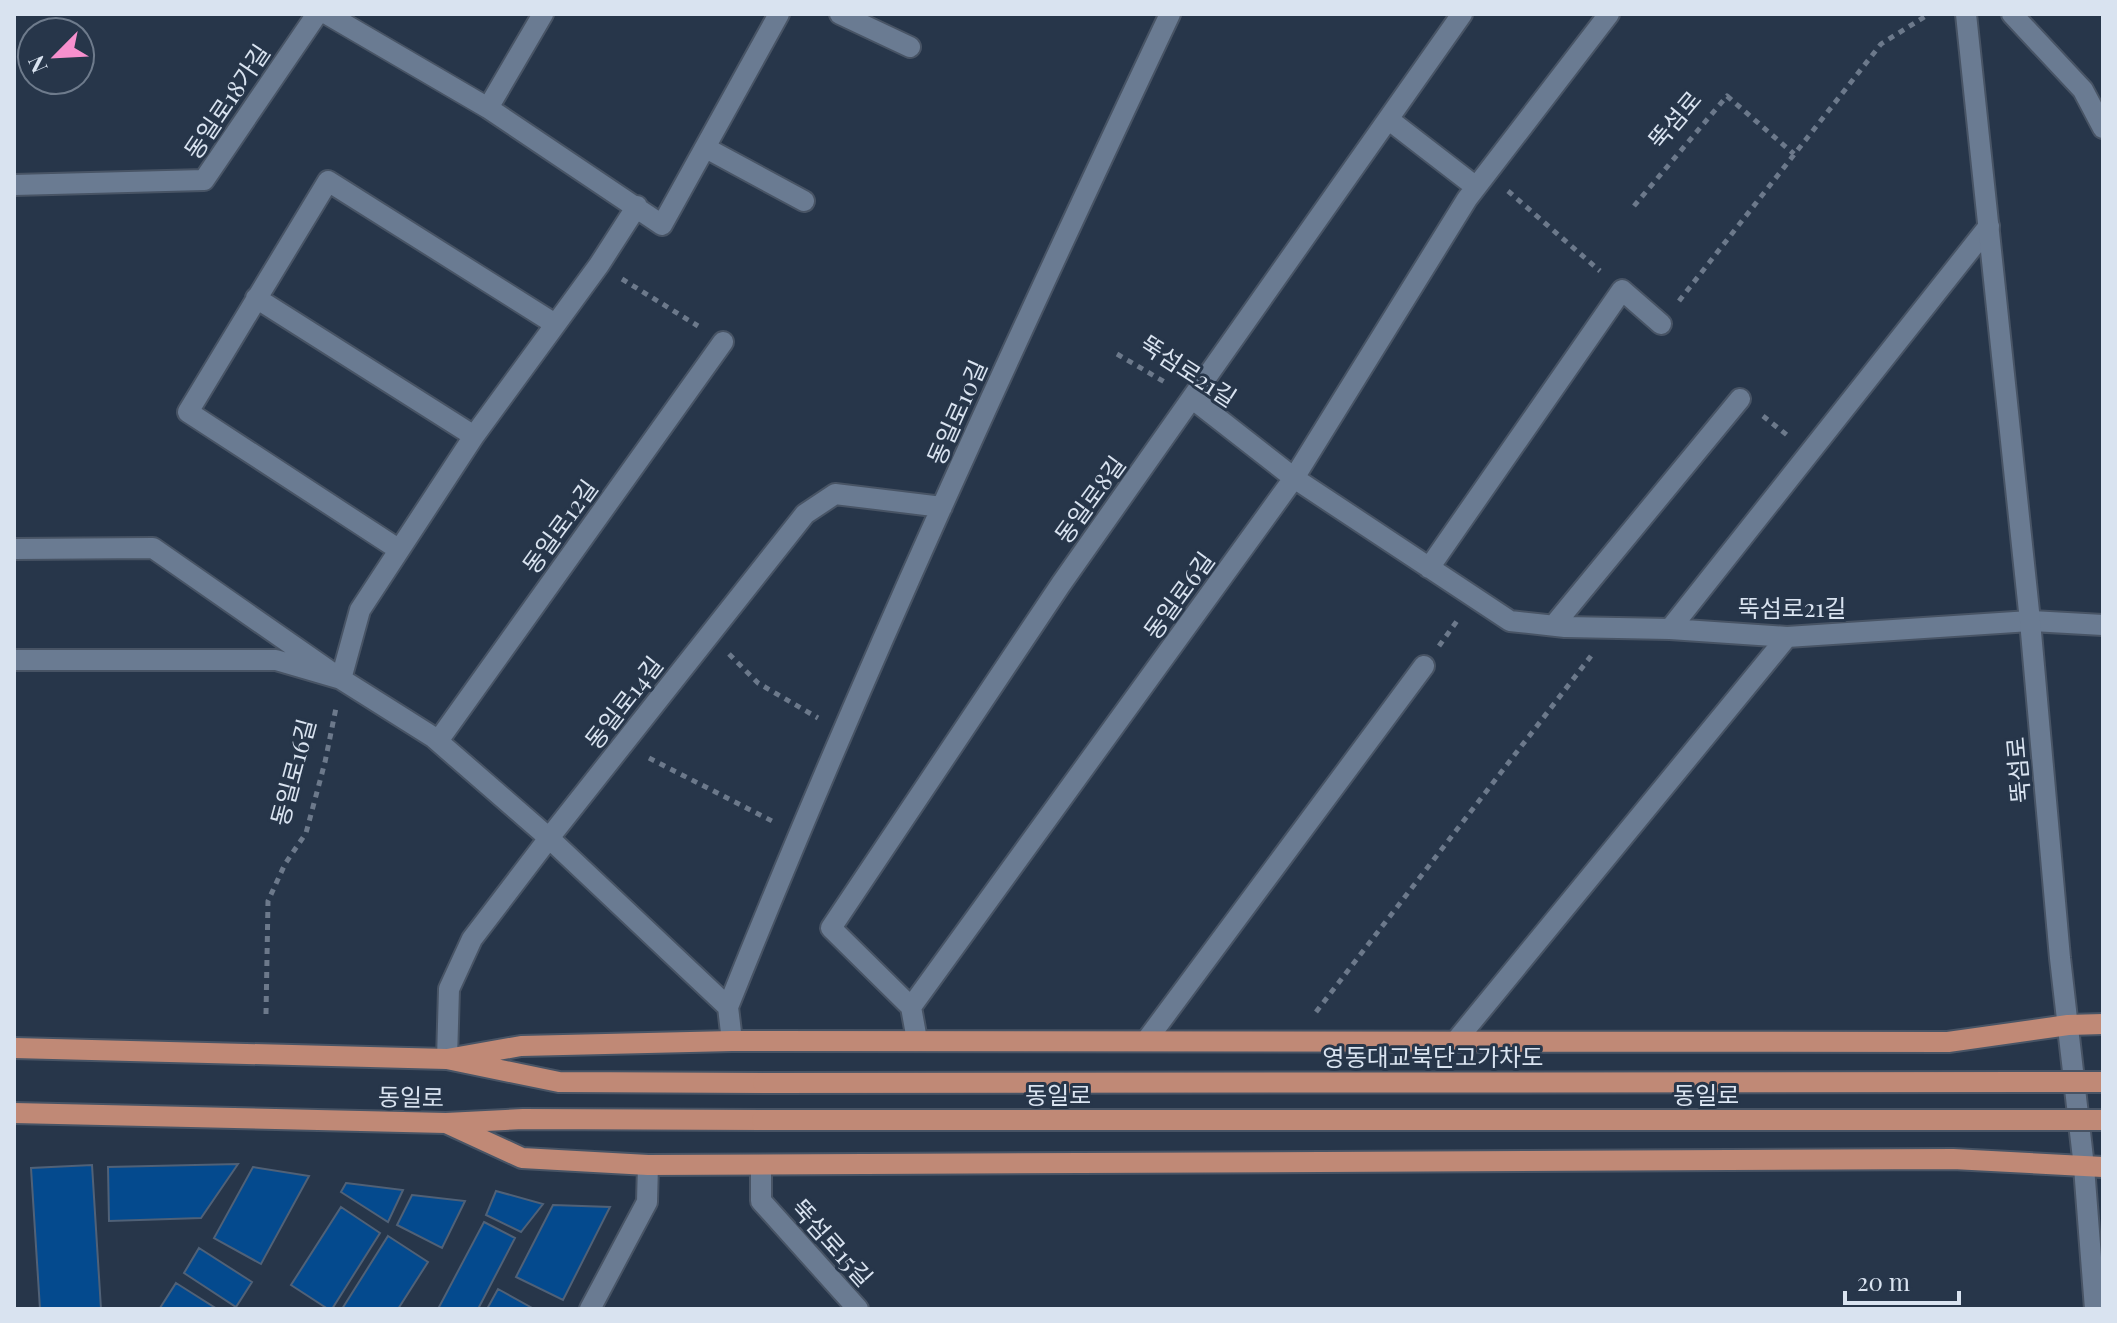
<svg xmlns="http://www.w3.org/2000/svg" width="2117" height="1323" viewBox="0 0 2117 1323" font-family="'Playfair Display','Noto Sans KR',serif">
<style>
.building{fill:#044a8e;stroke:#506177;stroke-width:2}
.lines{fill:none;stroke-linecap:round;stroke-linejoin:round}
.minor-casing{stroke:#485465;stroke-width:24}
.secondary-casing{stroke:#485465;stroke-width:24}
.primary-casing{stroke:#485465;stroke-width:24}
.path{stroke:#6c798b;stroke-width:5;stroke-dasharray:6 6;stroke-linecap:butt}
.minor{stroke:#6a7b92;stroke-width:20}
.secondary{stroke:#6a7b92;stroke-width:20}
.primary{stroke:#c08976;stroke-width:20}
.primary-bridge-casing{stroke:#485465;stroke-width:24;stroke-linecap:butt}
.primary-bridge{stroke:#c08976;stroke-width:20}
.labels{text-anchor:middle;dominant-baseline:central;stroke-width:6;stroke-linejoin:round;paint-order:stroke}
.street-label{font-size:24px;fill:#d9e3f0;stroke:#27364a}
</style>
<rect width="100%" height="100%" fill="#27364a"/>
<path class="building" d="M238,1164l-37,54 -92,3 -1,-54z
M92,1165l9,144h-61l-9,-141z
M253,1167l56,9 -48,88 -47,-26z
M346,1183l57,7 -15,32 -47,-30z
M496,1191l47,13 -22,28 -35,-17z
M412,1195l53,6 -23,47 -45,-23z
M553,1205l57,2 -47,93 -47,-23z
M341,1207l39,26 -48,76h-4l-37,-24z
M484,1222l31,16 -37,71h-40z
M388,1236l40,26 -30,47h-56z
M199,1248l53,34 -16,25 -52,-34z
M176,1283l41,26 -57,-1z
M498,1289l36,20h-47z"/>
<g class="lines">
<g class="minor-casing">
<path id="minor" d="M327,14l161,94 174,117 117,-211
M840,14l70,33
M2012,14l71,76 20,38
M488,108l55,-94
M1388,119l88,68
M706,148l98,53
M14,185l190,-5 113,-166
M256,298l218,138
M1193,399l101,79 216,143 55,6 105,2 117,8 243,-16 73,4
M14,549l139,-1 188,131 19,-69 114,-174 125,-171 38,-59
M398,549l-210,-137 140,-231 227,143
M1429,568l193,-278 39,34
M1554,625l186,-226
M1670,629l319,-403
M14,660h262l65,19 92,58 116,101 179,169 4,34
M438,741l285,-399
M728,1007c135,-336 287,-665 442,-993
M911,1007l-80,-79 230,-344 401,-570
M917,1040l-6,-33 383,-529 173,-279 142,-185
M1146,1041l278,-375
M1455,1042l332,-405
M447,1059l2,-70 23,-50 77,-101 256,-324 30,-20 107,13
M761,1166v35l97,108
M590,1309l57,-107 1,-37"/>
</g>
<g class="secondary-casing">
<path id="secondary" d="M1966,14l64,607 30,337 24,209 11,142"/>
</g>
<g class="primary-casing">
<path id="primary" d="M14,1048l433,11 112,23 204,1
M447,1059l74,-13 211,-5 1216,1 120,-17 35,-1
M14,1113l432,10 77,-4 239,1
M446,1123l76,35 126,7 1305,-6 150,8"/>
</g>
<path class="path" d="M1508,191l92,80
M1634,206l93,-110 67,58
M622,279l76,47
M1679,301l202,-257 48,-30
M1117,354l51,30
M1763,416l24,19
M1439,646l18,-25
M729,654l29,29 60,35
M649,758l127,65
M1316,1012l275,-356
M266,1014l2,-113 17,-37 21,-31 19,-71 11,-54"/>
<use href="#minor" class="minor"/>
<use href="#secondary" class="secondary"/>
<use href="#primary" class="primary"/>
<g class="primary-bridge-casing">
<path id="primary-bridge" d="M763,1083l1340,-1
M762,1120h1341"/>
</g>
<use href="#primary-bridge" class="primary-bridge"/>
</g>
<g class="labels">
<g class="street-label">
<text transform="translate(226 101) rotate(-56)">동일로18가길</text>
<text transform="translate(1674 119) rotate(-50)">뚝섬로</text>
<text transform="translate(1189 370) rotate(33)">뚝섬로21길</text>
<text transform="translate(956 412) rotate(-66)">동일로10길</text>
<text transform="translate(1089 499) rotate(-54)">동일로8길</text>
<text transform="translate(559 526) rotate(-54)">동일로12길</text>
<text transform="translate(1178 595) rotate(-54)">동일로6길</text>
<text x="1792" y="607">뚝섬로21길</text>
<text transform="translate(623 702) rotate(-52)">동일로14길</text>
<text transform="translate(2017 770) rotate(-95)">뚝섬로</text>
<text transform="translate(292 772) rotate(-75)">동일로16길</text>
<text x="1433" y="1056">영동대교북단고가차도</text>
<text x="1058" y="1094">동일로</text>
<text x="1706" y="1094">동일로</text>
<text transform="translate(411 1096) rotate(1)">동일로</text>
<text transform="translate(833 1242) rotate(48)">뚝섬로15길</text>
</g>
</g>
<rect width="2117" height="1323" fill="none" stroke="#d9e3f0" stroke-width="32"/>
<g transform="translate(56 56) rotate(246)"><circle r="38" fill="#27364a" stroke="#6e7b8c" stroke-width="2"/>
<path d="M0-6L14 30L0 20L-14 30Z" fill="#f790ce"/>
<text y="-12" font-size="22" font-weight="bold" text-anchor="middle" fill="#d9e3f0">N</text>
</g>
<path d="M1845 1291v12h114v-12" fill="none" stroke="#d9e3f0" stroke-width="4"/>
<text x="1857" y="1291" font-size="24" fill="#d9e3f0" stroke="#27364a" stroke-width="6" paint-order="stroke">20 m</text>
</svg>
